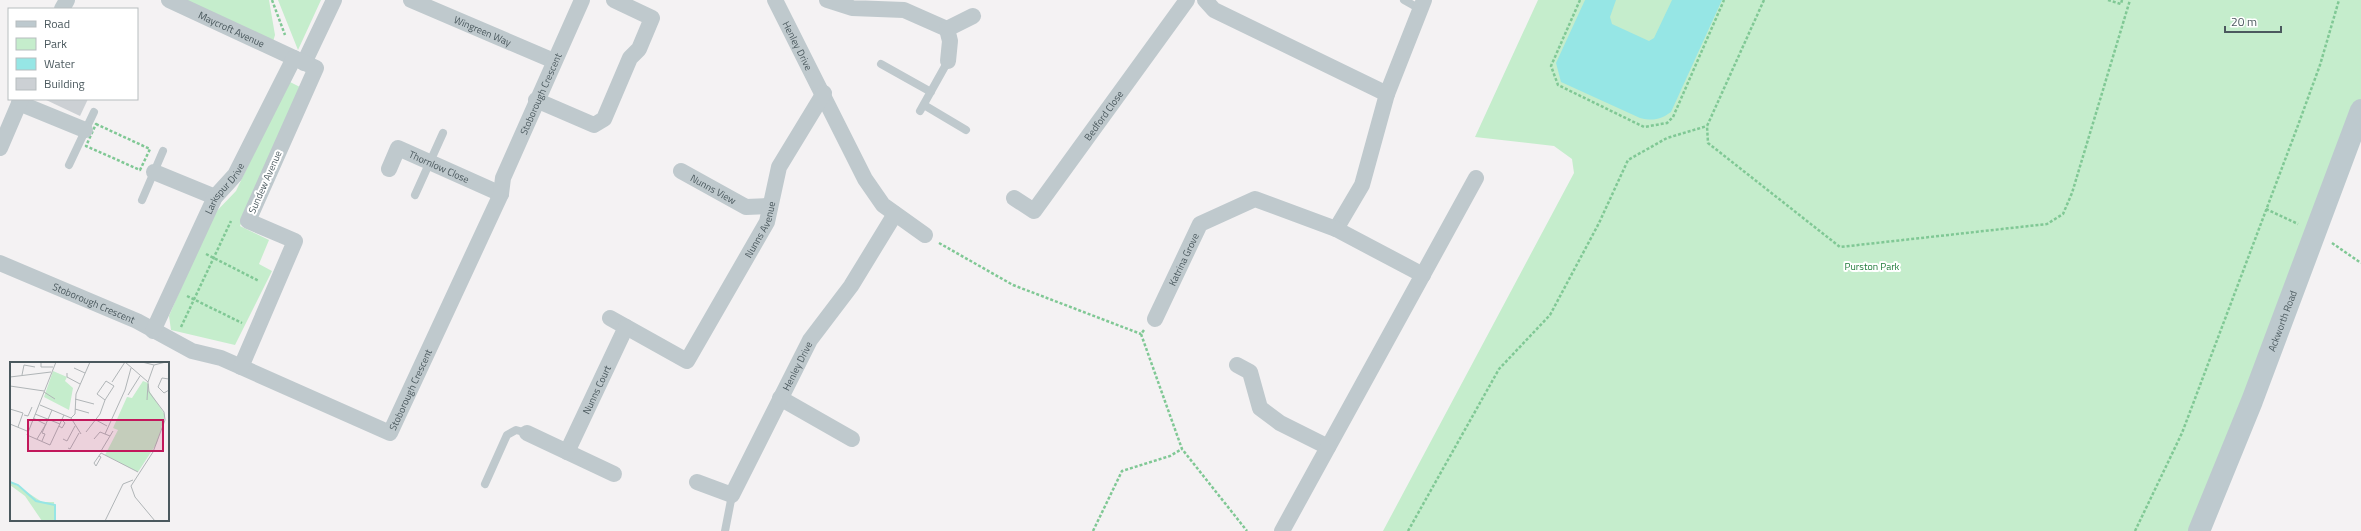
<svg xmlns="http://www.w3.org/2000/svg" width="2361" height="531" viewBox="0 0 2361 531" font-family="'Titillium Web',sans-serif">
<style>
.green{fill:#c5edcc}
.water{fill:#96e6e5}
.building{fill:#ccd0d4}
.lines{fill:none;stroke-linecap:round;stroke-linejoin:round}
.path{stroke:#80c895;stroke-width:2.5;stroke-dasharray:3 2;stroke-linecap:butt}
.service{stroke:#bfc9cd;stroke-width:8}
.minor{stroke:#bfc9cd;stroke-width:16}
.secondary{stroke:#bdc9ce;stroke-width:22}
.labels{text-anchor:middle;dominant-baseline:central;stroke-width:4;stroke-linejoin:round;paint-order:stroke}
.street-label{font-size:10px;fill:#4b595e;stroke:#fff}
.park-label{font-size:10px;fill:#207b3a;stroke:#fff}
.inset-river{fill:none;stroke:#96e6e5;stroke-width:2}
.inset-road{fill:none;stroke:#b0b5b7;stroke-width:1}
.view{fill:#c2185b;fill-opacity:0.15;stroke:#c2185b;stroke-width:2}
.inset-edge{fill:none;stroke:#4b595e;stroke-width:2}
</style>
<rect width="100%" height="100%" fill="#f4f2f3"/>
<path class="green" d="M169,0h100l6,35 -4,13z
M278,0h43l-23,50z
M1538,0h823v110l-162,421h-816l191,-358 -2,-14 -18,-13 -79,-9z
M288,81l14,7 -62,138 29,14 -10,24 13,7 -37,74 -64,-15 -2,-14 42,-99 25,-26z"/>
<path class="water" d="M1585,0h31l-6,17 2,7 37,17 5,-3 18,-38h50l-51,112c-11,8 -18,9 -31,6l-79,-36 -5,-19z"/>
<path class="building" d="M44,99h44l-8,17z"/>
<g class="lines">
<path class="path" d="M272,0l13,35
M1580,0l-29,66 7,19 86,42 23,-4 6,-6 51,-117
M1764,0l-57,126 1,17 132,104 207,-23 16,-10 9,-21 58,-193
M2108,0l13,4 1,-4
M96,124l54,25 -10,21 -54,-24z
M2266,209l32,15
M939,243l74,42 128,49
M2332,243l29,20
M206,254l53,27
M187,296l55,27
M181,327l50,-106
M1144,330l-3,4 41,115 65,82
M1093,531l29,-60 48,-15 12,-7
M1408,531l91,-162 51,-54 49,-92 29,-63 39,-22 40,-12
M2135,531l47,-98 115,-305 23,-63 19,-65"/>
<path class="service" d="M1404,0l16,9
M881,64l50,28
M924,105l42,25
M920,111l28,-50
M69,165l25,-53
M415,195l28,-62
M142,200l21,-49
M485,484l22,-49 9,-5 11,3
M725,531l7,-36"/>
<g class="minor">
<path id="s1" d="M169,0l125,58"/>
<path id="s2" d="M411,0l143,61"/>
<path id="s3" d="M775,0l90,179 18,26 42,30"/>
<path d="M827,0l25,8 52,2 43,19"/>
<path d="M1205,0l9,10 173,84"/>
<path d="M62,9l5,-9"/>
<path d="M948,61l2,-20 -3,-12 26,-13"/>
<path d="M304,63l30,-63"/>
<path d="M536,100l58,25 10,-6 26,-61 9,-9 13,-31 -38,-18"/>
<path d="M19,103l66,27"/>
<path d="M0,148l21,-49"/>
<path id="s4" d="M389,169l9,-21 103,46"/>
<path id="s5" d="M681,171l65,36 24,-1"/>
<path d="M154,172l61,25"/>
<path id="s6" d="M1014,198l20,13 153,-211"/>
<path d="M1336,229l26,-44 25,-91 37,-94"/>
<path id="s7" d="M0,263l137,58 55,30 29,7 169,75 111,-239 2,-16 79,-178"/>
<path id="s8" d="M610,318l77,43 80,-139 12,-55 45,-74"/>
<path id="s9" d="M1155,319l45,-95 55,-25 81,30 87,46"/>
<path id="s10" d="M153,331l62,-134 20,-22 59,-117 22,10 -68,153 47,20 -54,126"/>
<path d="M1237,365l13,7 10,36 20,15 48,24"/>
<path d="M780,398l72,41"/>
<path d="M527,433l87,41"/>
<path id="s11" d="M567,452l59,-125"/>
<path id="s12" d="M697,482l35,13 78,-155 41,-54 44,-72"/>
<path d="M1282,531l194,-353"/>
</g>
<path class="secondary" id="s13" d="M2199,531l53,-130 109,-291"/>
</g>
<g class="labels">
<g class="street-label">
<text stroke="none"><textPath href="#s1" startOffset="69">Maycroft Avenue</textPath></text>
<text stroke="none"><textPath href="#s2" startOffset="78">Wingreen Way</textPath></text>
<text stroke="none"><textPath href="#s3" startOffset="51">Henley Drive</textPath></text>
<text stroke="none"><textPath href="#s7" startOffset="798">Stoborough Crescent</textPath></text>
<text stroke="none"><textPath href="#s6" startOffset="142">Bedford Close</textPath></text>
<text stroke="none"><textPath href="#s4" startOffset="68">Thornlow Close</textPath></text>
<text transform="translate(265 182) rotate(-66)">Sundew Avenue</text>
<text stroke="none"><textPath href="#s10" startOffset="160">Larkspur Drive</textPath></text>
<text stroke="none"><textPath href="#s5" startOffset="37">Nunns View</textPath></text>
<text stroke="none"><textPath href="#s8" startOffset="239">Nunns Avenue</textPath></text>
<text stroke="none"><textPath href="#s9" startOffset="66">Katrina Grove</textPath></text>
<text stroke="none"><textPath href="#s7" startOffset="102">Stoborough Crescent</textPath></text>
<text stroke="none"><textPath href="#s13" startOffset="226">Ackworth Road</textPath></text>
<text stroke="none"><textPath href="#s12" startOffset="182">Henley Drive</textPath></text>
<text stroke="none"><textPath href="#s7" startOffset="474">Stoborough Crescent</textPath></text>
<text stroke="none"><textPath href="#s11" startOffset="69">Nunns Court</textPath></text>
</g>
<g class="park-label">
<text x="1872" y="266">Purston Park</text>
</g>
</g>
<g transform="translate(10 362)">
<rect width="159" height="159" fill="#f4f2f3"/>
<path d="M43,9l14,6 -2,4 8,7 -4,22 -25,-13zM133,19l5,2v6l17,26 -8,28 -19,29 -33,-17 13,-25 -5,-2 14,-31 5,1zM0,119l32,21h12l2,19h-14l-17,-25 -15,-11z" fill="#c5edcc"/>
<path class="inset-river" d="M0,120l8,3 18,16 19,4v16"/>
<path class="inset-road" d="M31,0v5h12M46,0l-29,73 23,10 14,-30M115,0l23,20M132,0l12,3 12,-3M144,3l-6,17 1,10 15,20 1,8 -12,32 -22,34 4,11 20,24M64,6l11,5M57,11v4l13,7M12,13l2,-10 11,2M0,15l41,-5M159,17l-7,-1 -4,9 6,6 5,-3M96,19l8,5 -9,14 -8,-6zM102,20l13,-20M0,24l34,5M34,30l11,7M118,33l12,-19M65,37l19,5M137,38l1,-16M30,43l31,13M0,47l13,4 -5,14M65,47l14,4M25,52l25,10M14,53l4,1 4,-9M23,56l12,6M61,56l4,-4 1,-20 14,-32M61,56l10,16M86,58l11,6M0,62l17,7M49,64l3,2 3,-5 -3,-3M76,70l14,-18 5,-14M95,72l20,-44 6,-22M27,77l9,-15M53,77l4,2 8,-15M84,77l6,-7 10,4M32,79l3,-7 -3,-1 10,-23M58,86l2,1 9,-16M91,89l12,-20M89,94l2,1 -5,9 -2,-3 7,-10 37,19M95,159l18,-37 10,-4"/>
<path class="view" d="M18,58h135v31h-135z"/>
<rect width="159" height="159" class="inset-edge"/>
</g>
<rect x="8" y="8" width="130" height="92" fill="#ffffff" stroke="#b7bdbf"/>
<rect x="16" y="21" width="20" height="6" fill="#bdc9ce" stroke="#b7bdbf"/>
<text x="44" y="28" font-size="12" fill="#4b595e">Road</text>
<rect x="16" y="38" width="20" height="12" fill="#c5edcc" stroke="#b7bdbf"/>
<text x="44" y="48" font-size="12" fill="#4b595e">Park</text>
<rect x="16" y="58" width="20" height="12" fill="#96e6e5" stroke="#b7bdbf"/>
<text x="44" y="68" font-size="12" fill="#4b595e">Water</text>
<rect x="16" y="78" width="20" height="12" fill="#ccd0d4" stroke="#b7bdbf"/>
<text x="44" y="88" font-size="12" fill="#4b595e">Building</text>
<path d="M2225 26v6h56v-6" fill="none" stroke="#4b595e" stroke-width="2"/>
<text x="2231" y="26" font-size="12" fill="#4b595e" stroke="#ffffff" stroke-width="3" paint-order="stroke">20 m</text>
</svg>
